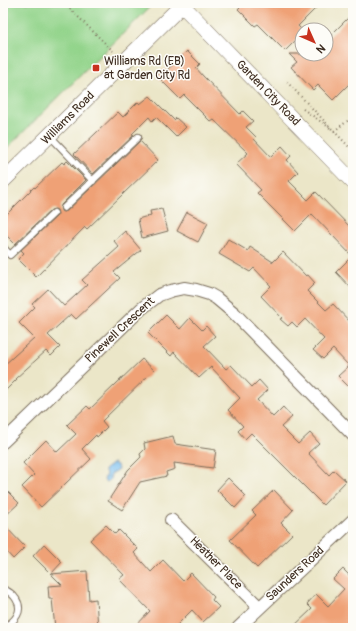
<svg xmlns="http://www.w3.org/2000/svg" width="356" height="631" viewBox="0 0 356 631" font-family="Pangolin,sans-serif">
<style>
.park{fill:#93d48b;stroke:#677f54}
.water{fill:url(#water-waves);stroke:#5a7487}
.building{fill:#efa176}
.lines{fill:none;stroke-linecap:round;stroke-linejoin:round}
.service-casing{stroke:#796c5a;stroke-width:8}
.minor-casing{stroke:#796c5a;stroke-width:14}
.tertiary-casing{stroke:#796c5a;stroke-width:16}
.path{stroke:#796c5a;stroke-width:2;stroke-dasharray:1 3;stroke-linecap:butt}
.service{stroke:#fff;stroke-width:6}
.minor{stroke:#fff;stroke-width:12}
.tertiary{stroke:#fff;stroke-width:15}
.poi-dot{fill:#c8321e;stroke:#fdfcf7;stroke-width:1.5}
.labels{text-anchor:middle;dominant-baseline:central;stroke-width:3;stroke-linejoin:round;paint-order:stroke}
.poi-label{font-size:12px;fill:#3b2a1e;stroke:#fdfcf7;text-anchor:start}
.street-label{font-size:12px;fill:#3b2a1e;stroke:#fdfcf7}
</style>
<defs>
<pattern id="water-waves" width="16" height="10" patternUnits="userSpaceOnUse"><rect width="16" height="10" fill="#79bff0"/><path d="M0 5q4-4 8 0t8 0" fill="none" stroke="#649bc2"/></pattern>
</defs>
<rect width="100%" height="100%" fill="#fdfcf7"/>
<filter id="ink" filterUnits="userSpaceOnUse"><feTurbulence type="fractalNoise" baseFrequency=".025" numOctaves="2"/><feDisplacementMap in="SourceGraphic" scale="8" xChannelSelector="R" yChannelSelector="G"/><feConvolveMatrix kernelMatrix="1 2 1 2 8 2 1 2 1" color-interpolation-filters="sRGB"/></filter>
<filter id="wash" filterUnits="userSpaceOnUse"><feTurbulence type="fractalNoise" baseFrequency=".012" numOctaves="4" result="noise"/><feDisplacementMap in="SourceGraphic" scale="16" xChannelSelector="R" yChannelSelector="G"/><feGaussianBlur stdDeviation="0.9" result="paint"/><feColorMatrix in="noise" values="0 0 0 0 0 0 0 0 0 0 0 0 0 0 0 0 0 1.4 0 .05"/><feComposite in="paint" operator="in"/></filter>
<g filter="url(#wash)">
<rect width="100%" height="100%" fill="#ebe6c8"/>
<path class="park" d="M3,3h151l-151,149z"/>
<path class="water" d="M113,463l4,2 1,5 -7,4 -1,6 -4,2 -2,-2 2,-6 -2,-4z"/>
<g id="blocks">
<path class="building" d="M244,3h77l-23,23 4,4v4l-17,17 -27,-27 -3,2 -17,-17z
M353,13v67l-20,20 -15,-15 -5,5 -22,-23 6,-5 -8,-8h37v-14z
M187,51l13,13 -4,4 7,8 37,38 3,-3 10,10 -7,6 10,10 -2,2 17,18 11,-11 9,10 -4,4 11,12 -9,9 19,19 8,-8 37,38v60l-17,-18 16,-16 -40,-42 -17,17 -38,-38 4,-3 -25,-26 12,-11 -34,-33 -3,2 -27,-27 -4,4 -23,-23 7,-7 2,2z
M150,96l24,24 2,-2 10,9 -10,10 -20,-20 -4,4 -3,-4 -17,17 2,1 -41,39 -19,-20 44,-42 5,5 15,-15 2,2z
M140,141l18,19 -71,69 -2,-2 -49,50 -18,-18 6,-6 -3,-3 36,-34 1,-2 -1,-4 -2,-1 -4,1 -36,34 -12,-12v-14l31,-31 1,1 27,-26 2,2 3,-3 19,19 -25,25v6l2,1 4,-1z
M162,209l6,22 -26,7 -4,-19 13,-4 -1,-4z
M187,212l21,11 -10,19 -21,-11z
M125,231l16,19 -27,22 6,6 -44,41 -5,-5 -23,21 12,12 -9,9 -5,-5 -30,27 1,1 -14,14v-27l31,-28 -15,-15 16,-16 -3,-3 16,-15 16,17 23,-21 -5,-5 37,-33 -5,-6z
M228,239l20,12 2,-4 23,15 10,-10 23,24 2,-1 7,8 -8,8 19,19 7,-6 20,21v56l-5,5 -10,-10 11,-10 -16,-17 -10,10 -10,-9 11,-11 -19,-20 -8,8 -5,-5 -4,4 -8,-7 2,-1 -21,-22 10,-10 -17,-18 -4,4 -31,-18z
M166,315l14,14 10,-11 12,12 4,-4 9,10 -11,10 22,23 5,-4 21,22 7,-7 9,10 -11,10 16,17 10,-10 9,10 -11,10 17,17 12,-11 9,10 -11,10 21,22 5,-5 12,11 -23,24 -72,-72 -6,6 -7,-8 5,-5 -15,-16 12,-12 -29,-31 -12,11 -25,-26 -3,4 -23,-23z
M142,359l12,11 -52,51 5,6 -10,10 -1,-2 -14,14 9,10 -50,48 -19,-20 12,-12 -11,-12 23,-23 11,12 19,-18 -9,-9 20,-19 3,3z
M173,436l2,8 41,6 -3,18 -39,-5 1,6 -9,3 1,4 -27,6 -18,28 -14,-9 20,-31 13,-13 -1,-3 5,-5 -1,-6z
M228,478l18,18 -11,12 -18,-18z
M274,490l19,20 -12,13 11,11 -35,34 -27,-28 26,-25 -4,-4z
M8,492l11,11 -16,15v-21z
M3,524l22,23 -12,12 -10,-11z
M106,525l9,9 4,-4 19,19 -4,4 17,19 12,-12 20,21 8,-8 23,24 -2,3 7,7 -16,15 -11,-12 -18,18h-40l16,-17 -31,-32 5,-4 -34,-35z
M44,544l18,18 -11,12 -18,-18z
M343,569l10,10v43l-6,6h-55l20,-19 -5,-5 9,-10 12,12 16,-17 -11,-10z
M87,571l2,29 7,-1 2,29h-43l-3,-29h-3l-1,-13 14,-1 -11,-11z"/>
</g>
</g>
<g filter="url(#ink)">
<use href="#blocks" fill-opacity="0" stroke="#796c5a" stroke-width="1"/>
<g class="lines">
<g class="service-casing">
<path id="service" d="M50,136l43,45
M64,208l74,-71
M3,247l7,8 44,-42
M3,589c5,2 10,5 13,10 8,12 -1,23 -13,28"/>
</g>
<g class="minor-casing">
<path id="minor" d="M3,442l138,-133 18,-14 11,-4 14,-3 12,2 13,4 7,4 18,15 119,122
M171,520l88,87
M238,628l115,-108"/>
</g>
<g class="tertiary-casing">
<path id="tertiary" d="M182,5l171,177
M3,181l181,-178"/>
</g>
<path class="path" d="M3,3h7
M64,3l49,48
M287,82l66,69
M303,109l27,19
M334,131l19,-14"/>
<use href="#service" class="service"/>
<use href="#minor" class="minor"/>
<use href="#tertiary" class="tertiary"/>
</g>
</g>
<rect class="poi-dot" x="92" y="64" width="8" height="8" rx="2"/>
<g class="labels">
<g class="poi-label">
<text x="104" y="61">Williams Rd (EB)<tspan x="104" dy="14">at Garden City Rd</tspan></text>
</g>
<g class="street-label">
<text transform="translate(268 93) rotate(46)">Garden City Road</text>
<text transform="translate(68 118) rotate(-45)">Williams Road</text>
<text transform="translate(120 330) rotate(-43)">Pinewell Crescent</text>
<text transform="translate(216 563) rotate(45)">Heather Place</text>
<text transform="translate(295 574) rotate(-43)">Saunders Road</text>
</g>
</g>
<rect width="356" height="631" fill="none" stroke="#fdfcf7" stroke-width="16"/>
<g transform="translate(314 42) rotate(135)"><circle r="19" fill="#fdfcf7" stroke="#afa8a0"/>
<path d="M0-3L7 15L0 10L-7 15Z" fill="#c8321e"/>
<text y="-6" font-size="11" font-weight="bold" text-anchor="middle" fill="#3b2a1e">N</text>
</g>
</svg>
